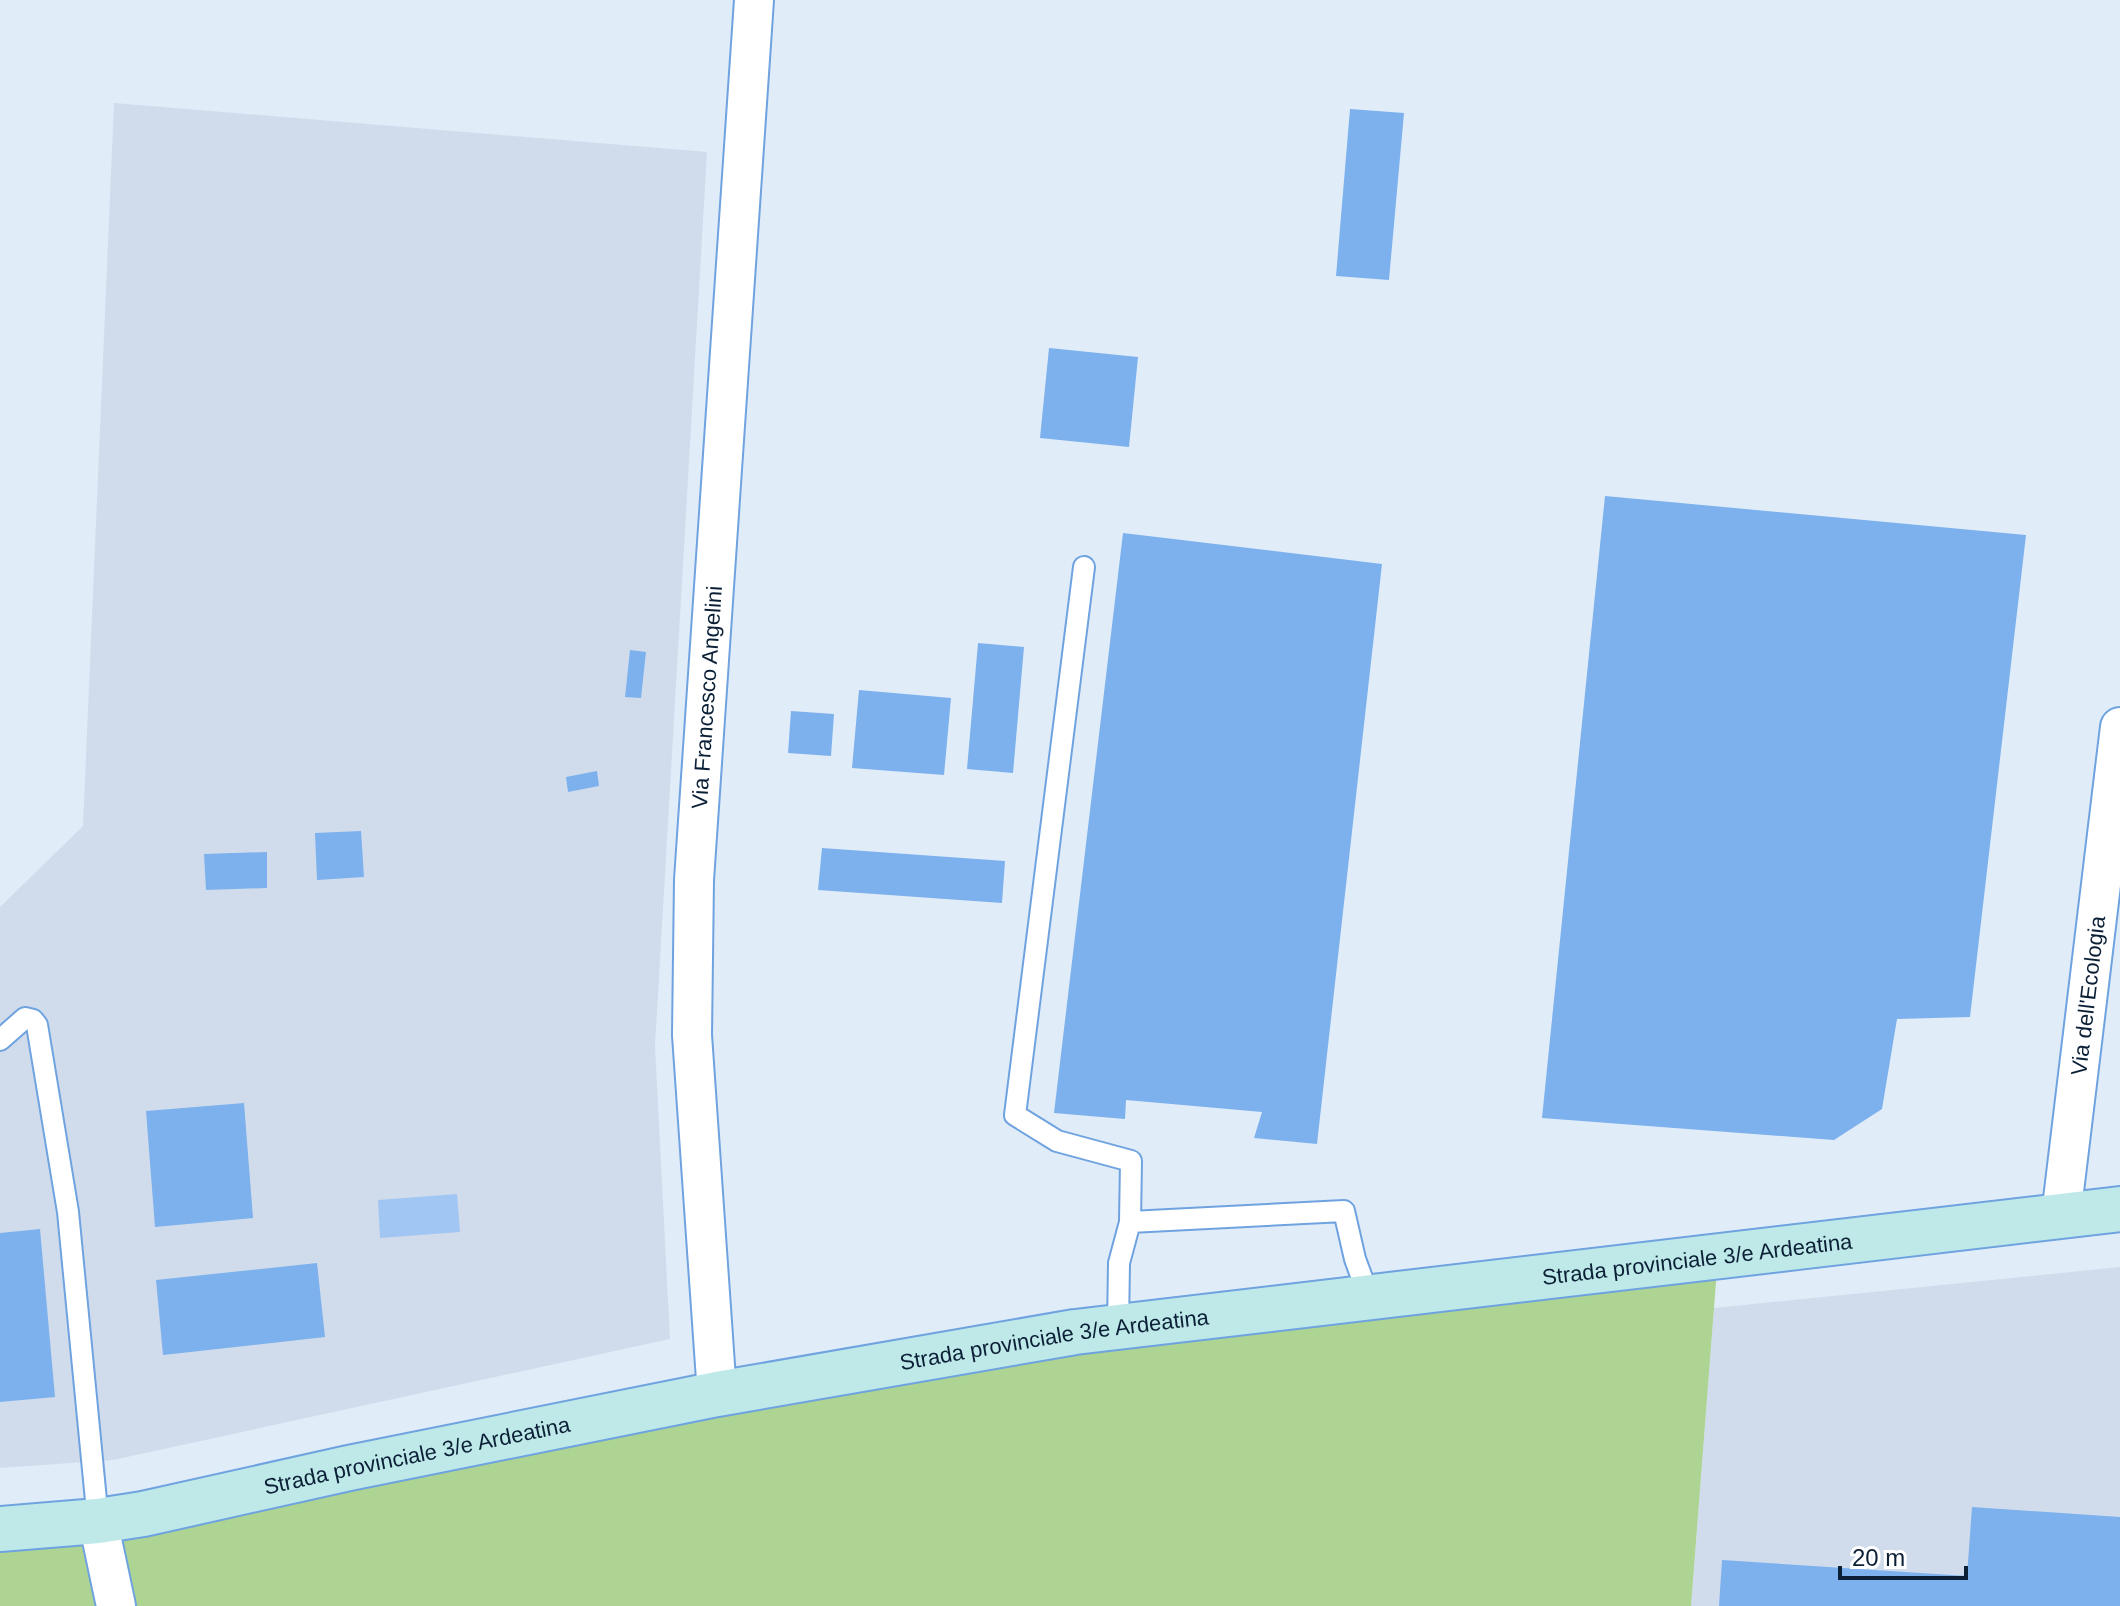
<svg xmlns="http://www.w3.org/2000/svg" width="2120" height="1606" viewBox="0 0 2120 1606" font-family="Arial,sans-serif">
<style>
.built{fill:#d0dceb}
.green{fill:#add492}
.water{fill:#a1c6f3}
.building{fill:#7cb1ee}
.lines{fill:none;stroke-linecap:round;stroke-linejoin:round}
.service-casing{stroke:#6fa3e0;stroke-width:24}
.minor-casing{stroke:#6fa3e0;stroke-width:42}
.secondary-casing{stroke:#6fa3e0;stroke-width:48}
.service{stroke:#fff;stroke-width:20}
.minor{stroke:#fff;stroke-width:38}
.secondary{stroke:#bfe9e8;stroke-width:44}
.labels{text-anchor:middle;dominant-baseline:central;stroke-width:8;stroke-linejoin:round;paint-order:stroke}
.street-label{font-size:22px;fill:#0b2037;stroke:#fff}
</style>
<rect width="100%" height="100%" fill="#e1ecf9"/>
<path class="built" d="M114,103l593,49 -52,894 15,293 -557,121 -113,8v-561l83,-81z
M2120,1267v339h-429l23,-298z"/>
<path class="green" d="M1718,1256l-27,350h-1691v-77l717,-135z"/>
<path class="water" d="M457,1194l3,38 -80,6 -2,-38z"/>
<path class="building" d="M1350,109l54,4 -15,167 -53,-4z
M1049,348l89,9 -9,90 -89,-9z
M1605,496l421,39 -56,482 -73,2 -15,90 -48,31 -292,-22z
M1123,533l259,31 -65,580 -63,-6 8,-26 -136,-12 -1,19 -71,-6z
M978,643l46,4 -11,126 -46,-4z
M630,650l16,2 -5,46 -16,-1z
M859,690l92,8 -7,77 -92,-7z
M791,711l43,3 -3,42 -43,-3z
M597,771l2,15 -31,6 -2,-15z
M361,831l3,46 -47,3 -2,-47z
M822,848l183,13 -3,42 -184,-13z
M267,852v36l-61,2 -2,-36z
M244,1103l9,115 -98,9 -9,-116z
M40,1229l15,168 -55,5v-169z
M317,1263l8,74 -162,18 -7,-75z
M1972,1507l148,10v89h-401l3,-46 245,16z"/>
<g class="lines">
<g class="service-casing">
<path id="service" d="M1084,567l-69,548 42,26 74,20 -1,61
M0,1040l25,-22 8,2 4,5 31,187 30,309
M1118,1326l1,-63 11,-41 214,-11 11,48 14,38"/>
</g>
<g class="minor-casing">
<g id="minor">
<path id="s1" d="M2061,1216l59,-489"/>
<path id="s2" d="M717,1394l-25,-359 2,-155 60,-880"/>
<path d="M98,1521l18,85"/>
</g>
</g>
<g class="secondary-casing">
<g id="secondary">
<path id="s3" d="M0,1529l98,-8 45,-7 206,-46 368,-74 358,-62 1045,-123"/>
</g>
</g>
<use href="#service" class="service"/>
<use href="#minor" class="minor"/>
<use href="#secondary" class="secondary"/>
</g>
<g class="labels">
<g class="street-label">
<text stroke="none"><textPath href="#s2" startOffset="698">Via Francesco Angelini</textPath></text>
<text stroke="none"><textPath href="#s1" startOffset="222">Via dell'Ecologia</textPath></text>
<text stroke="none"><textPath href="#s3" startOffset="1720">Strada provinciale 3/e Ardeatina</textPath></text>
<text stroke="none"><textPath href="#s3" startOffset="1072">Strada provinciale 3/e Ardeatina</textPath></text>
<text stroke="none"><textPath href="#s3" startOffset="424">Strada provinciale 3/e Ardeatina</textPath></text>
</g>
</g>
<path d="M1840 1566v12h126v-12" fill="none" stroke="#0b2037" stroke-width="4"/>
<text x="1852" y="1566" font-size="24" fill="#0b2037" stroke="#ffffff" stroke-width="6" paint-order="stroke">20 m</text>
</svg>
